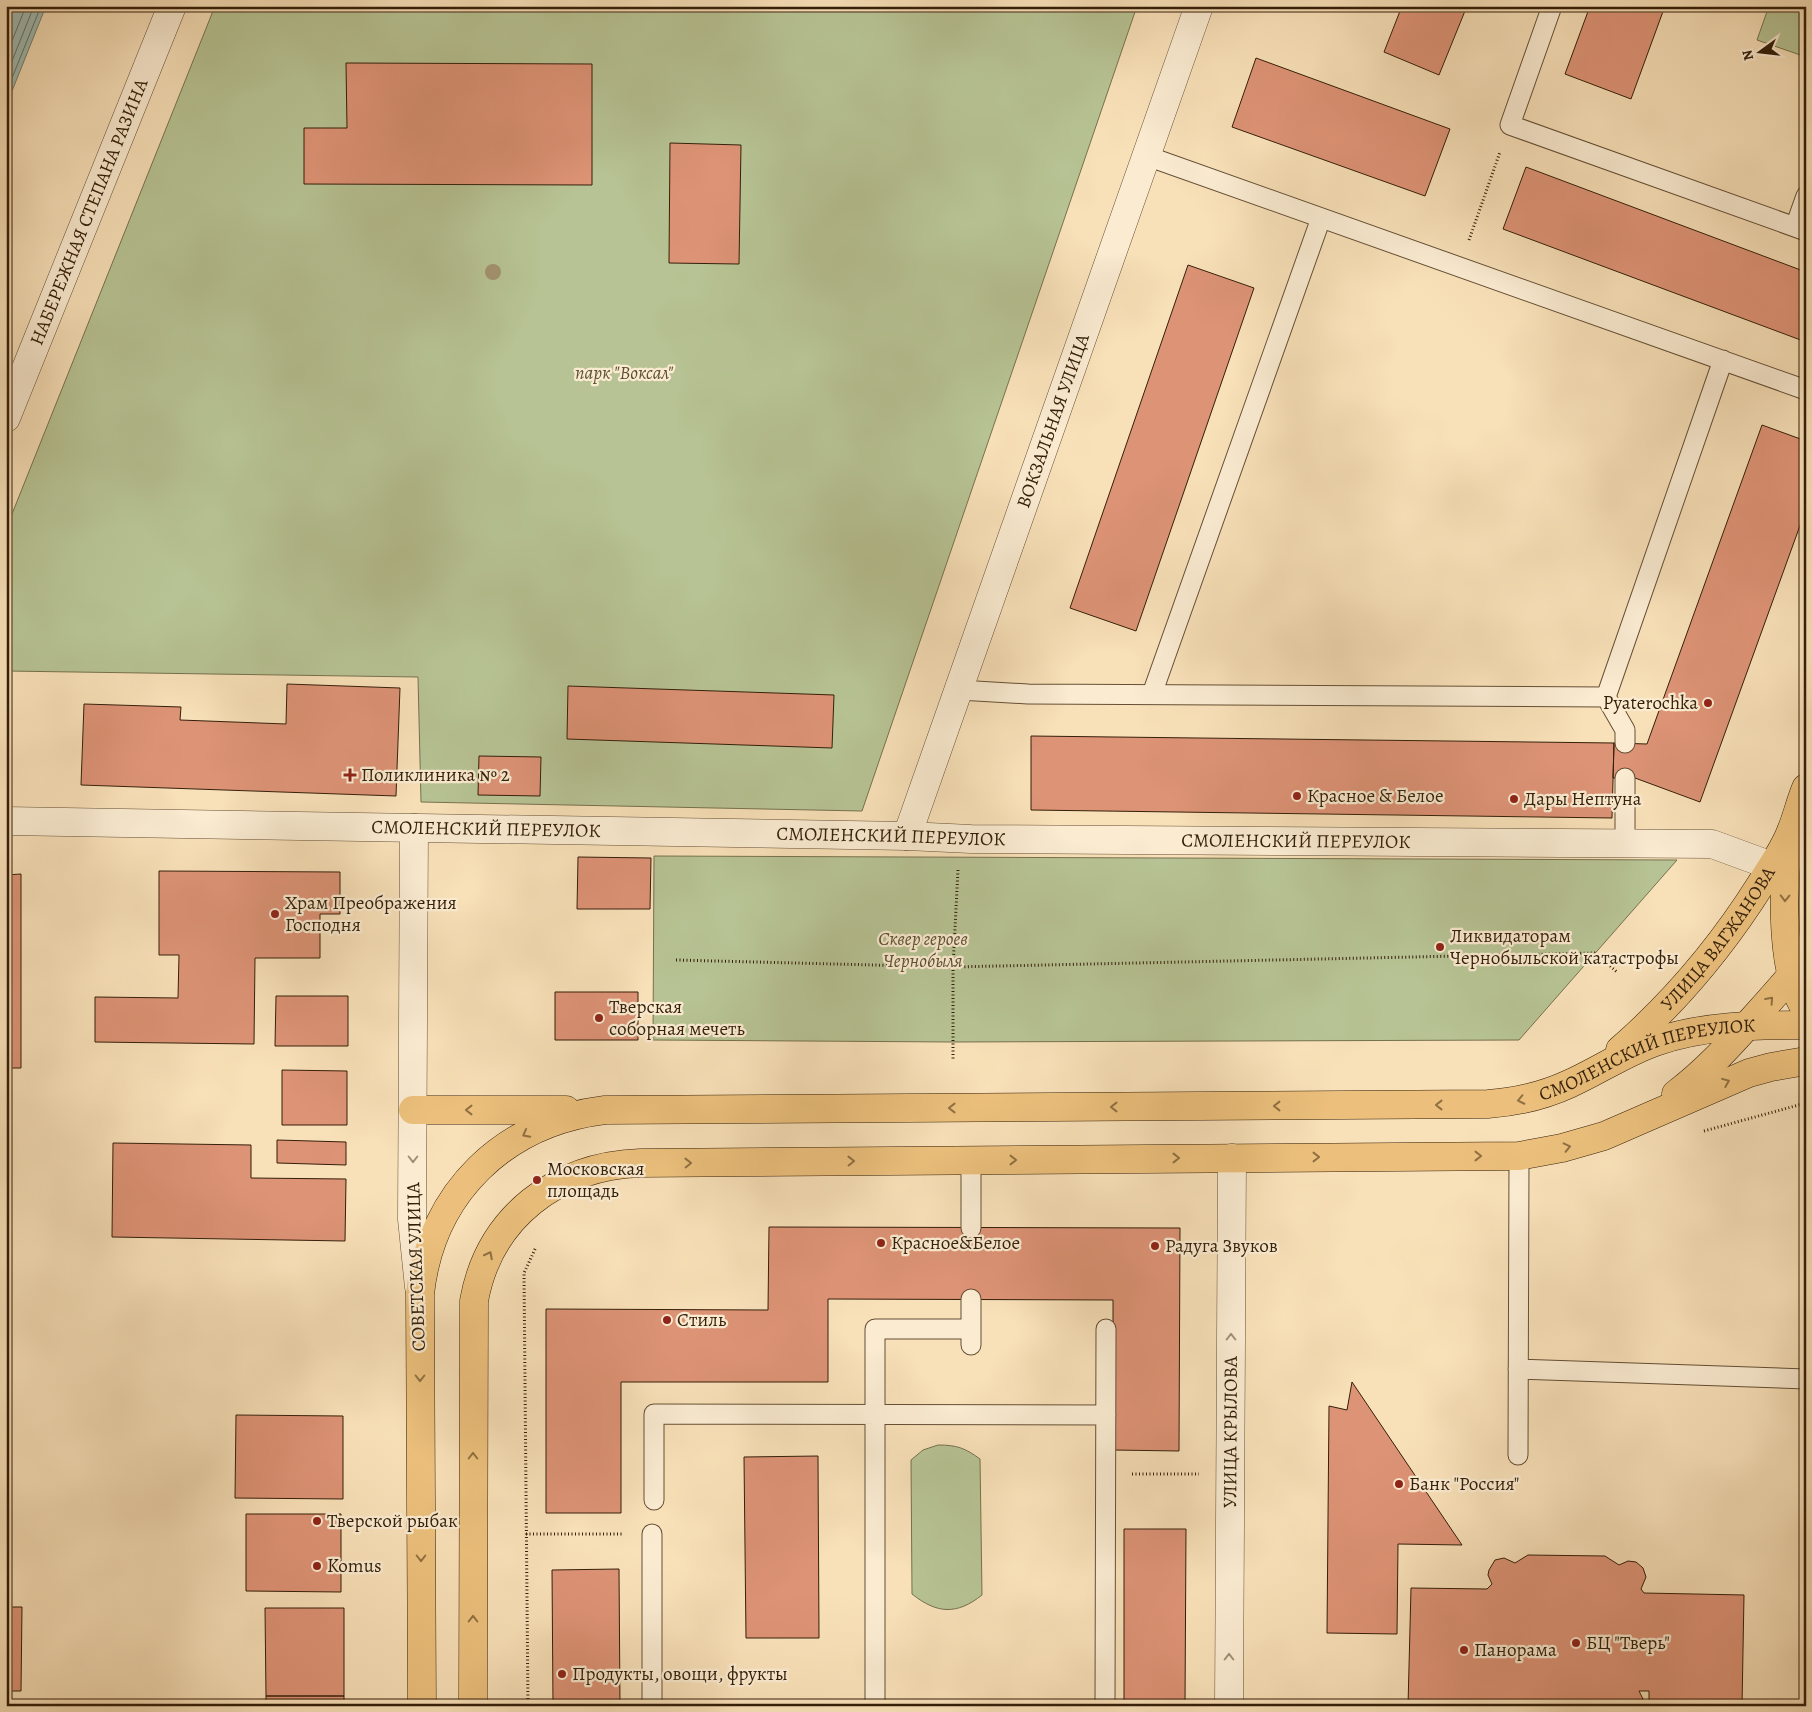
<svg xmlns="http://www.w3.org/2000/svg" width="1812" height="1712" viewBox="0 0 1812 1712" font-family="Alegreya,serif">
<style>
.green{fill:#b7c394;stroke:#76714e}
.water{fill:#9ebcb4;stroke:#747d70}
.lines{fill:none;stroke-linecap:round;stroke-linejoin:round}
.shore{stroke:#696e5e;stroke-width:1}
.building{fill:#dd9376;stroke:#341f09}
.service-casing{stroke:#654f35;stroke-width:21}
.minor-casing{stroke:#654f35;stroke-width:29}
.primary-casing{stroke:#341f09;stroke-width:29}
.path{stroke:#341f09;stroke-width:3;stroke-dasharray:1 2.5;stroke-linecap:butt}
.service{stroke:#faebd1;stroke-width:19}
.minor{stroke:#faebd1;stroke-width:28}
.primary{stroke:#ecc07c;stroke-width:28}
.tree{fill:#a2916f}
.oneway{stroke:#907042}
.oneway2{stroke:#a18f77}
.poi-dot{fill:#8f2418;stroke:#faebd1;stroke-width:2}
.labels{text-anchor:middle;dominant-baseline:central;stroke-width:4.5;stroke-linejoin:round;paint-order:stroke}
.street-label{font-size:19px;fill:#341f09;stroke:#faebd1}
.park-label{font-size:19px;font-style:italic;fill:#5b5033;stroke:#faebd1}
.poi-label{font-size:19px;fill:#341f09;stroke:#faebd1;text-anchor:start}
</style>
<rect width="100%" height="100%" fill="#f8e0b8"/>
<filter id="stains"><feTurbulence type="fractalNoise" baseFrequency=".004" numOctaves="4"/><feColorMatrix values="0 0 0 0 .2 0 0 0 0 .09 0 0 0 0 .02 0 0 0 .5 -.17"/></filter>
<radialGradient id="worn" r=".72"><stop offset=".6" stop-color="#630" stop-opacity="0"/><stop offset="1" stop-color="#630" stop-opacity=".3"/></radialGradient>
<path class="green" d="M215,6h922l-275,805 -441,-9 -3,-125 -412,-6v-142z
M1769,6h37v51l-49,-17z
M654,856l1023,4 -158,180 -567,2 -299,-2z
M938,1445c19,0 27,3 42,14l2,136c-25,20 -45,19 -70,-1l-1,-134 12,-10z"/>
<path class="water" d="M6,6h40l-40,100z"/>
<g class="lines">
<path class="shore" d="M6,56l20,-50
M6,76l28,-70
M6,93l35,-87"/>
</g>
<path class="building" d="M1402,6h65l-28,69 -55,-23z
M1590,6h75l-34,93 -66,-25z
M1256,58l194,71 -25,67 -193,-69z
M346,63l246,1v121l-288,-1v-56h43z
M670,143l71,2 -2,119 -70,-1z
M1526,167l280,105v70l-303,-113z
M1188,265l66,23 -118,343 -66,-23z
M1762,425l44,16v68l-106,293 -65,-24h-22l1,-35 33,1z
M287,684l113,4 -4,108 -315,-11 3,-81 97,3 -1,13 106,4z
M568,686l266,9 -2,53 -265,-9z
M1031,736l583,7 -2,75 -581,-8z
M479,756l62,1 -1,39 -62,-1z
M578,857l73,1 -1,51h-73z
M159,871l181,1v42h-20v44h-65l-1,86 -159,-2v-45l83,1 1,-43h-20z
M21,874v194h-15v-193z
M555,992h83v48h-83z
M276,996h72v50h-73z
M282,1070l65,1v54h-65z
M277,1140l69,2v23l-69,-2z
M113,1143l138,2v33l95,1 -1,62 -233,-4z
M769,1227l411,1 -1,223 -66,-1v-150l-285,-1v83h-207v131h-75v-204l222,1z
M1352,1382l110,163 -64,-1 -1,90 -70,-1 2,-227 18,4z
M236,1415l107,1v83l-108,-1z
M818,1456l1,182h-73l-2,-181z
M246,1514h95v78l-95,-1z
M1124,1529h62l-1,177h-61z
M1528,1555l77,1 14,9 9,-4 8,1 7,6 3,9 -5,12 3,4 100,2 -2,111h-93v-15h-10l4,8 -1,7h-234l3,-118 76,1 5,-5 -4,-9 1,-5 6,-10 9,-2 11,5z
M619,1569l1,137h-67l-1,-136z
M6,1607h16l-1,84h-15z
M265,1608h79v88h-78z
M266,1696h78v10h-78z"/>
<g class="lines">
<g class="service-casing">
<path id="service" d="M1552,6l-42,119 296,106
M1147,156l659,234
M1795,227l11,-31
M959,690l69,4 578,3 117,-337
M1152,694l169,-476
M1606,697l19,33v13
M1625,778v65
M971,1160v68
M971,1345v-46
M1518,1369l288,10
M1518,1455l1,-299
M654,1500v-86l452,1
M652,1706v-172
M875,1706v-377h96
M1105,1706l1,-377"/>
</g>
<g class="minor-casing">
<g id="minor">
<path id="s1" d="M6,418l166,-412"/>
<path id="s2" d="M6,821l901,15 64,3 741,5 60,22"/>
<path d="M414,828l-2,391 7,68"/>
<path id="s3" d="M907,836l292,-830"/>
<path id="s4" d="M1229,1706l3,-548"/>
</g>
</g>
<g class="primary-casing">
<g id="primary">
<path d="M1788,845c-5,41 -8,131 18,164"/>
<path id="s5" d="M1620,1050c55,-48 102,-104 141,-166 10,-17 23,-34 30,-53 6,-14 9,-29 15,-43"/>
<path d="M1676,1094c29,-22 53,-48 77,-75 18,-20 36,-40 53,-61"/>
<path d="M413,1110h153"/>
<path id="s6" d="M422,1706l-2,-412c11,-102 85,-172 185,-184l883,-6c28,-2 55,-8 81,-20 29,-13 55,-31 86,-42 49,-17 99,-17 151,-17"/>
<path d="M473,1706l1,-405c15,-84 83,-135 166,-138l879,-7 43,-8 42,-12 145,-63 22,-6 35,-6"/>
</g>
</g>
<path class="path" d="M1469,240l31,-88
M958,870l-5,97 643,-14 22,20
M676,960l277,7v93
M1704,1131l102,-28
M1132,1474h67
M526,1534h97
M528,1706l-4,-433 12,-26"/>
<use href="#service" class="service"/>
<use href="#minor" class="minor"/>
<use href="#primary" class="primary"/>
</g>
<circle class="tree" cx="493" cy="272" r="8"/>
<defs><path id="oneway-chevron" d="M-2-3.5L2.5 0L-2 3.5" fill="none" stroke-width="1.6" stroke-linecap="round" stroke-linejoin="round" transform="scale(1.25)"/></defs>
<g class="oneway">
<use href="#oneway-chevron" transform="translate(1785 898) rotate(91)"/>
<use href="#oneway-chevron" transform="translate(1770 1000) rotate(-48)"/>
<use href="#oneway-chevron" transform="translate(1726 1082) rotate(-22)"/>
<use href="#oneway-chevron" transform="translate(1521 1100) rotate(168)"/>
<use href="#oneway-chevron" transform="translate(1439 1105) rotate(180)"/>
<use href="#oneway-chevron" transform="translate(1277 1106) rotate(180)"/>
<use href="#oneway-chevron" transform="translate(1114 1107) rotate(180)"/>
<use href="#oneway-chevron" transform="translate(952 1108) rotate(180)"/>
<use href="#oneway-chevron" transform="translate(469 1110) rotate(180)"/>
<use href="#oneway-chevron" transform="translate(526 1134) rotate(152)"/>
<use href="#oneway-chevron" transform="translate(1567 1147) rotate(-13)"/>
<use href="#oneway-chevron" transform="translate(1478 1156)"/>
<use href="#oneway-chevron" transform="translate(1316 1157)"/>
<use href="#oneway-chevron" transform="translate(1176 1158)"/>
<use href="#oneway-chevron" transform="translate(1013 1160)"/>
<use href="#oneway-chevron" transform="translate(851 1161) rotate(-1)"/>
<use href="#oneway-chevron" transform="translate(688 1163) rotate(-1)"/>
<use href="#oneway-chevron" transform="translate(489 1255) rotate(-63)"/>
<use href="#oneway-chevron" transform="translate(420 1378) rotate(90)"/>
<use href="#oneway-chevron" transform="translate(473 1456) rotate(-90)"/>
<use href="#oneway-chevron" transform="translate(421 1558) rotate(90)"/>
<use href="#oneway-chevron" transform="translate(473 1619) rotate(-90)"/>
</g>
<g class="oneway2">
<use href="#oneway-chevron" transform="translate(413 1159) rotate(90)"/>
<use href="#oneway-chevron" transform="translate(1231 1337) rotate(-90)"/>
<use href="#oneway-chevron" transform="translate(1229 1657) rotate(-90)"/>
</g>
<g class="poi-dot">
<circle cx="1708" cy="703" r="5"/>
<path d="M347.5 767.5h5v5h5v5h-5v5h-5v-5h-5v-5h5z"/>
<circle cx="1297" cy="796" r="5"/>
<circle cx="1514" cy="799" r="5"/>
<circle cx="275" cy="914" r="5"/>
<circle cx="1440" cy="947" r="5"/>
<circle cx="599" cy="1018" r="5"/>
<circle cx="537" cy="1180" r="5"/>
<circle cx="881" cy="1243" r="5"/>
<circle cx="1155" cy="1246" r="5"/>
<circle cx="667" cy="1320" r="5"/>
<circle cx="1399" cy="1484" r="5"/>
<circle cx="317" cy="1521" r="5"/>
<circle cx="317" cy="1566" r="5"/>
<circle cx="1576" cy="1643" r="5"/>
<circle cx="1464" cy="1650" r="5"/>
<circle cx="562" cy="1674" r="5"/>
</g>
<g class="labels">
<g class="street-label">
<text stroke="none"><textPath href="#s1" startOffset="222">НАБЕРЕЖНАЯ СТЕПАНА РАЗИНА</textPath></text>
<text stroke="none"><textPath href="#s3" startOffset="440">ВОКЗАЛЬНАЯ УЛИЦА</textPath></text>
<text stroke="none"><textPath href="#s2" startOffset="480">СМОЛЕНСКИЙ ПЕРЕУЛОК</textPath></text>
<text stroke="none"><textPath href="#s2" startOffset="885">СМОЛЕНСКИЙ ПЕРЕУЛОК</textPath></text>
<text stroke="none"><textPath href="#s2" startOffset="1290">СМОЛЕНСКИЙ ПЕРЕУЛОК</textPath></text>
<text stroke="none"><textPath href="#s5" startOffset="149">УЛИЦА ВАГЖАНОВА</textPath></text>
<text stroke="none"><textPath href="#s6" startOffset="1745">СМОЛЕНСКИЙ ПЕРЕУЛОК</textPath></text>
<text transform="translate(416 1267) rotate(-92)">СОВЕТСКАЯ УЛИЦА</text>
<text stroke="none"><textPath href="#s4" startOffset="274">УЛИЦА КРЫЛОВА</textPath></text>
</g>
<g class="park-label">
<text x="624" y="373">парк "Воксал"</text>
<text x="923" y="939">Сквер героев<tspan x="923" dy="22">Чернобыля</tspan></text>
</g>
<g class="poi-label">
<text x="1698" y="703" text-anchor="end">Pyaterochka</text>
<text x="361" y="775">Поликлиника № 2</text>
<text x="1307" y="796">Красное &amp; Белое</text>
<text x="1524" y="799">Дары Нептуна</text>
<text x="285" y="903">Храм Преображения<tspan x="285" dy="22">Господня</tspan></text>
<text x="1450" y="936">Ликвидаторам<tspan x="1450" dy="22">Чернобыльской катастрофы</tspan></text>
<text x="609" y="1007">Тверская<tspan x="609" dy="22">соборная мечеть</tspan></text>
<text x="547" y="1169">Московская<tspan x="547" dy="22">площадь</tspan></text>
<text x="891" y="1243">Красное&amp;Белое</text>
<text x="1165" y="1246">Радуга Звуков</text>
<text x="677" y="1320">Стиль</text>
<text x="1409" y="1484">Банк "Россия"</text>
<text x="327" y="1521">Тверской рыбак</text>
<text x="327" y="1566">Komus</text>
<text x="1586" y="1643">БЦ "Тверь"</text>
<text x="1474" y="1650">Панорама</text>
<text x="572" y="1674">Продукты, овощи, фрукты</text>
</g>
</g>
<rect width="1812" height="1712" fill="none" stroke="#f8e0b8" stroke-width="25"/>
<rect x="8" y="8" width="1797" height="1697" fill="none" stroke="#341f09" stroke-width="2.5"/>
<rect x="12" y="12" width="1787" height="1687" fill="none" stroke="#341f09"/>
<g transform="translate(1760 52) rotate(255)" stroke="#faebd1" stroke-width="4" paint-order="stroke">
<path d="M0-4L9 19L0 12L-9 19Z" fill="#341f09"/>
<text y="-8" font-size="14" font-weight="bold" text-anchor="middle" fill="#341f09">N</text>
</g>
<rect width="100%" height="100%" filter="url(#stains)"/>
<rect width="100%" height="100%" fill="url(#worn)"/>
</svg>
